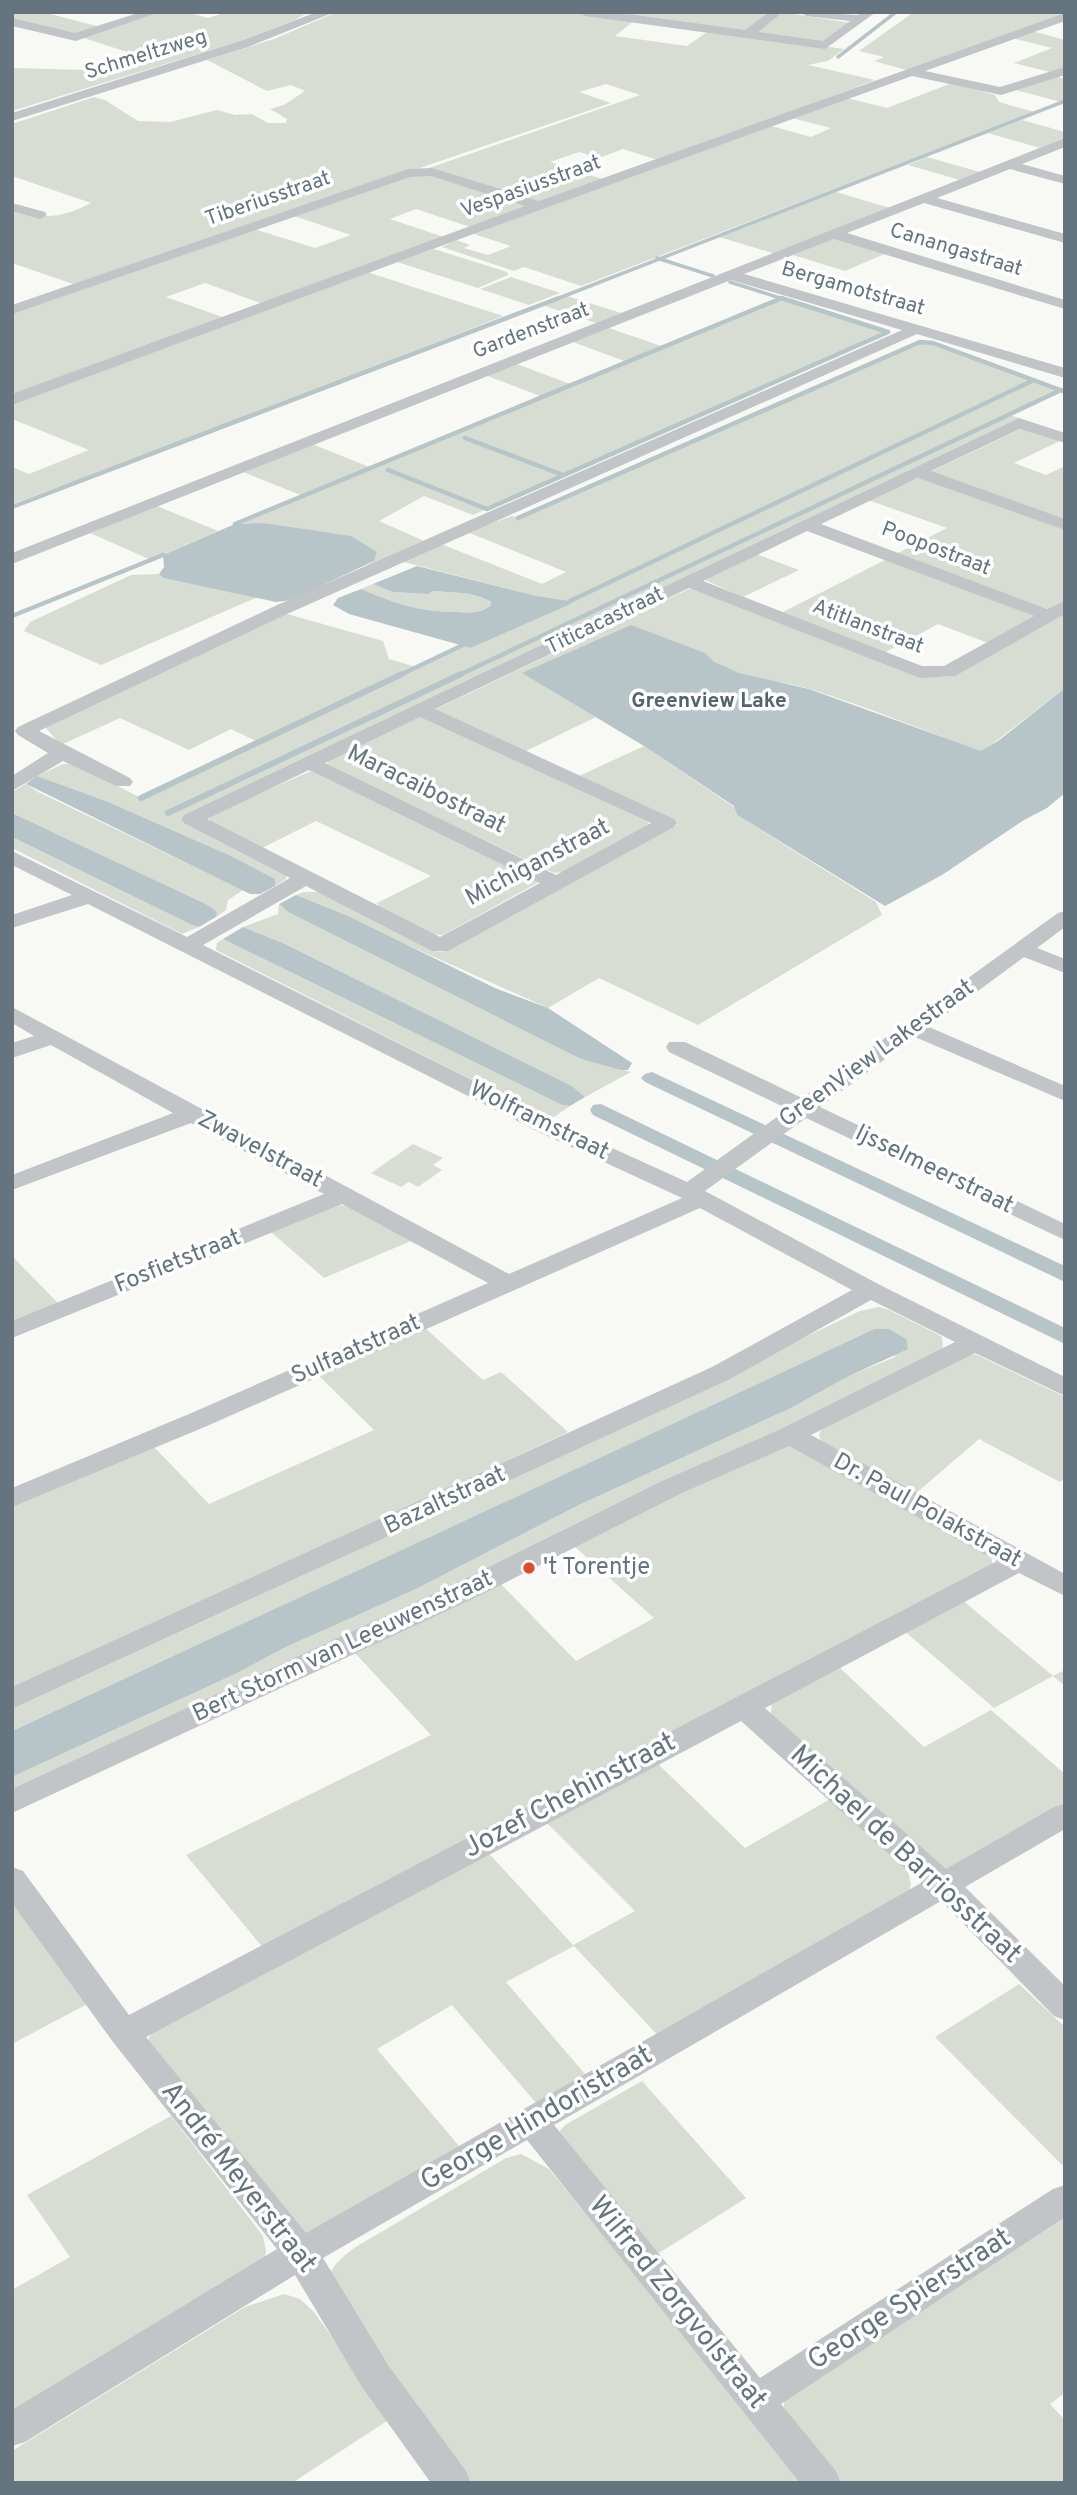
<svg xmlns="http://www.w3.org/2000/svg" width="1077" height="2495" viewBox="0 0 1077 2495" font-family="Overpass,sans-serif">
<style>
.green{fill:#d8ddd4}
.water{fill:#b8c5c8}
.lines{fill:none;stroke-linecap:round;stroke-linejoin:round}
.stream-far2{stroke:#b8c5c8;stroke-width:3.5}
.stream-far1{stroke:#b8c5c8;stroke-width:4.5}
.stream{stroke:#b8c5c8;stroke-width:6}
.canal{fill:#b8c5c8;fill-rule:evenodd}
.minor{fill:#c1c5c8;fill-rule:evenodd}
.poi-dot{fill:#df4b2e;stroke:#fff;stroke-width:2.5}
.labels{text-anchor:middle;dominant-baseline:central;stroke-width:7;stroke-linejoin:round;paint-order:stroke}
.far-street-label{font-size:21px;fill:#64757f;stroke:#fff}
.far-neighbourhood-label{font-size:21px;font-weight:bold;fill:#55636b;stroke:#fff}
.street-label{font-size:24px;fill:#64757f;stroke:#fff}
.poi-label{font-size:24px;fill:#64757f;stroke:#fff;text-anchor:start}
.near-street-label{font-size:28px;fill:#64757f;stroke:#fff}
</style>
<rect width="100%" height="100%" fill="#f8f8f5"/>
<path class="green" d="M12,12h31l61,16 -21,7 -71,-15z
M159,12h27l22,6 19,-6h82l-14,8 -58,22 -225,69v-43l75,2 49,-15 -52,-17z
M337,12h240l58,8 -20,16 72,10 23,-16 134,19 -16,12 -20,4 67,15 -214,81 -38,-12 -24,9 -20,-6 -29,10 58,19 -67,22 -115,-34 214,-74 -34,-11 -27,8 32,11 -535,182 -64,-22v-54c32,11 49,9 79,-6l-79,-27v-52l82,-27 11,3 33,21 32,1 47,-12 18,5 17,-1 16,9h18l1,-4 -17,-10 14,-4 21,-14 -14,-6 -24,6 -60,-31 67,-21z
M592,12h189l70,11 -28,20z
M914,12h151v4l-155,55 -36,-10 10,-4 -25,-6z
M1032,31l33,9v30l-11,3 -40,-10 38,-15 -40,-10z
M1055,76l10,3v21l-4,2 -45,-12z
M952,83l43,12 4,7 35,10 -453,174 -57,-19 -10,4 -72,-24 14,-7 14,5 -6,3 24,7 23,-9 -40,-13 297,-108 43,12 20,-9 -39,-10 55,-20 40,10z
M1022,120l43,12v6l-25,10 -52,-15z
M927,157l53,15 -20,8 -52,-15z
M425,172l105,33 -57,23 -57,-19 -26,10 57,19 -181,67 -61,-22 -39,14 62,22 -216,78v-85l242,-83 61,19 36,-13 -60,-20 117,-41z
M836,192l54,16 -114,46 -57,-17z
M833,239h6l48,14 -42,18 -52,-16z
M434,249l73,23 1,3 -30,13 -81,-26z
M367,272l136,44 -276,109 -215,79v-37l17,7 60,-24 -77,-31v-16z
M511,277l49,16 -31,12 -49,-16z
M564,295l57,18 -25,10 -57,-19z
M782,298l106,34 -415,183 -49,-19 -45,25 45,20 -62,27 12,-7 -111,-38 -28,1 68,-28 -60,-24 69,-28 60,24 171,-71 -58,-22 29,-12 59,22 54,-23 -57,-21 36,-14 58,20z
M920,342l13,1 128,47 -52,25 10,3 -839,400 106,56v5l-11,7 -1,-7 -45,-24 -123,-54 -69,-25 26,-12h11l67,34 117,-56 -27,-13 -42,21 -69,-32 -59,27 -16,-18 235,-112 7,-1 96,27 6,18 27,8 47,-22 8,3 100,-44 -1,-3 -33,-5 -137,-35 41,-17 101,40 24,-12 -99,-40 45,-16 6,2z
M1021,429l39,12 -46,22 32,12 19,-9v55l-135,-49z
M919,478l146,51v73l-19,7 -150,-55 51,-26 -79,-28z
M157,506l61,25 -67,29 -61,-27z
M756,554l43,16 -56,27 -38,-17z
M887,559l147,57 -1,3 -45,24 -50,-19 -54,29 -103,-40z
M159,574l4,4 95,19 -157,68 -77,-34 6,-9 101,-47z
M373,584l20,8 35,2 3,-3c20,2 43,0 60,11l-1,4c-12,9 -23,6 -37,6 -37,-1 -59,-9 -92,-23z
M691,588l230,89h26l118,-63v74l-83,64c-57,-21 -114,-45 -172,-63 -35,-10 -78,-9 -105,-36l-182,20 73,44 -72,35 -90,-42z
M420,717l11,4 218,101 -3,5 -83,45 -9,1 -223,-105 -4,-5 3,-4z
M644,746l90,61 3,8 139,87 6,13 -184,110 -99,-47 -51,30 -252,-113 8,-3h17l119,60 238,-128 -99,-48z
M311,771l228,111 -96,53 -11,-1 -52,-25 -3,-6 54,-27 -115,-55 -54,27 -51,-25 -2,-4 2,-4z
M26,784l12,8 205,98 -15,10 -2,10 -10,7v-5l-8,-7 -196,-92v-21z
M12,837l180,88 7,2 -17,7 -170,-86z
M279,904l9,8 293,147 50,13 -46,25 -13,-11 -289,-143 -40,-16 35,-13z
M223,939l339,166 8,1 -16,11h-9l-329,-167 1,-7z
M413,1144l30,14 -10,7 9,5 -24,17 -9,-5 -8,5 -30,-14z
M336,1205l15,1 62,34 -89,38 -53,-46z
M12,1256l47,48 -47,19z
M879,1307l10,3 46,23 7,4 1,12 -4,5 -927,442v-19l223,-103 51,-27 130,-58 163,-84 212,-97 58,-32 46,-19 -6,-28h-15c-286,137 -575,268 -862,402v-22l296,-136 552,-262z
M424,1327l59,53 18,-8 67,60 -556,259v-185l141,-60 56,58 165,-74 -57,-56z
M975,1354l90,43v81l-5,4 -81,-43 -65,56 -93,-53 -2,-7 3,-7 143,-73z
M795,1444l191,106 6,10v9l-728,380 -78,-94 245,-120 -76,-82 144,-71 77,79 78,-43 -80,-72 192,-96z
M961,1599l92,77 12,-6v16l-12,-10 -59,32 -92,-79z
M837,1665l87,82 67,-37 74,64v36l-116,61 -16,-3 -155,-143 -7,-12 1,-10z
M655,1761l90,87 87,-50 76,73 3,14 -4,12 -243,145 -90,-96 -68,36 85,99 -49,29 -90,-105 -75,44 88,104 -166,87 -152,-197 6,-14 330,-182 90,98 62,-34 -90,-90z
M12,1898l77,105 -77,41z
M1019,1984l46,43v141l-130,-131z
M642,2081l104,117 -98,62 -93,-123 10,-12z
M171,2116l92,120 3,16 -4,17 -250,156v-135l58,-33 -43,-62z
M521,2154l28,15 258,314h-336l-144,-192c0,-22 11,-30 27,-43l152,-90z
M1065,2209v184l-15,11 15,16v63h-227l-54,-72v-12z
M284,2294l16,5 14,13 76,107 -98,64h-280v-32l233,-144z"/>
<path class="water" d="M263,523l88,13 26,16 -3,9 -83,39 -15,2 -113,-24 -4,-4 5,-7 -1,-12 72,-31z
M417,566l120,30 33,5 1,3 -100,44 -122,-34 -16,-9 5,-7 23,-9c33,14 55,22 92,23 14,0 25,3 37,-6l1,-4c-17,-11 -40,-9 -59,-11l-4,3 -35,-2 -20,-8z
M631,625l74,28 10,9 24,11 70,16 172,62 17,-10 67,-53v105l-18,15 -23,12 -82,55 -57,31 -148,-91 -3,-9 -90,-60 -122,-73z
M37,776l69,25 123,54 46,24v7l-15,8h-10l-224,-110z
M12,813l196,92 9,7 -1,5 -17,10 -7,-2 -180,-88z
M296,895l54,22 145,71 53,20 84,55 -4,7h-7l-40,-11 -293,-147 -9,-8z
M243,927l40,16 289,143 13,11 -15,9 -8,-1 -339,-166z
M874,1329h15l17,10 2,10 -59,27 -58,32 -212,97 -163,84 -130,58 -51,27 -223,103v-46c287,-134 576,-266 862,-402z"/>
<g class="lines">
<path class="stream-far2" d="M838,57l58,-45
M657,258l56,18
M730,282l56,18
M554,300l511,-199
M778,300l4,-2"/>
<path class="stream-far1" d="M465,438l98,37
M388,470l99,39 401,-177 -107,-34
M12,507l547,-209
M518,518l402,-176 13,1 130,48
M235,524l547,-226
M570,601l464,-221
M12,616l151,-61
M398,676l65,-31
M457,676l604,-286"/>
<path class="stream" d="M141,798l261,-124
M168,813l293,-139"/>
<path class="canal" d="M652,1072l413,194v16l-420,-200 -4,-4 4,-4z
M601,1104l464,224v16l-472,-229 -3,-5 3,-5z"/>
<path class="minor" d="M141,12h19l-84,29 -64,-15v-8l63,15z
M317,12h18l-87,35 -236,74v-8l228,-72z
M579,12h34l132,18 24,-18h14l-25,20 65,9 27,-20 -44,-5 -6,-4 58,3 4,-3h14l-51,37 -240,-33z
M1065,13v8l-140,50 75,16 65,-20v8l-64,20 -89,-19 -444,160 -456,169v-11l513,-188 -94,-30 -21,1 -398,137v-9l396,-136 24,-1 107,33z
M1065,138v9l-43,17 43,12v8l-55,-15 -73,29 128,36v9l-141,-40 -77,30 218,67v9l-231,-70 -90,35 321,94v10l-148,-44 -630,280 -248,117 91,47 3,4 -3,4h-14l-53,-25 -51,30v-15l36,-23 -30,-18 -3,-4 3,-4 257,-121 627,-276 -171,-50 -719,284v-11z
M12,203l33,9 2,3 -7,4 -28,-8z
M1019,418l46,15v10l-45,-14 -89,42 134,48v11l-147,-52 -97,46 226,85 18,-8v13l-110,62 -35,2 -231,-90 -254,121 239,110 3,4 -3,4 -226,124h-16l-126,-65 -103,59 354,178 130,59 101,-73 -119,-57 -3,-5 3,-5h16l117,56 256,-185 7,-2v16l-28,21 28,11v14l-41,-16 -95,70 136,59v15l-150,-64 -95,70 245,117v16l-259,-122 -101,73 175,94 185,92v19l-90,-43 -164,82 254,139v22l-46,-23 -254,135 181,161 108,-62 11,-3v25l-100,58 100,99v34l-11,-4 -113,-115 -387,224 206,253 293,-189 12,-4v32l-284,187 55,67 5,12h-41l-273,-343 -204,118 65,107 78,106 5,12h-40l-69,-96 -67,-112 -270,167 -13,4v-36l265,-161 -164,-207 -101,-139v-36l11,4 106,144 868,-454 -208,-115 -107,47 -199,101 -471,219v-24l451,-209 199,-99 119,-52 174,-87 -84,-42 -141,79 -718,330v-22l700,-320 140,-77 -152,-82 -493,218 -195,81v-19l177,-74 299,-131 -146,-79 -330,134v-17l312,-127 -133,-71 -179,67v-15l161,-62 -122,-68 -39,13v-15l22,-7 -22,-13v-16l497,267 173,-76 -141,-65 -453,-229 -76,24v-13l60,-20 -60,-30v-14l175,86 103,-59 -106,-55 -3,-4 3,-4zM807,531l227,85 -90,50h-22l-219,-85zM420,717l231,106 -95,52 -231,-112zM309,770l231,113 -100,54 -233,-118zM741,1721l180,162 -615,350 -160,-196z"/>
</g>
<circle class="poi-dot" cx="529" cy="1568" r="7"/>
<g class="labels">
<g class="far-street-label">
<text transform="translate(146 55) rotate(-17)">Schmeltzweg</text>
<text transform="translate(531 187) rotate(-20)">Vespasiusstraat</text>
<text transform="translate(268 199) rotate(-19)">Tiberiusstraat</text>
<text transform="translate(956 250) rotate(17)">Canangastraat</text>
<text transform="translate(853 289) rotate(16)">Bergamotstraat</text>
<text transform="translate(531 331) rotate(-21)">Gardenstraat</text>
<text transform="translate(936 549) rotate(21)">Poopostraat</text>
<text transform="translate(605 621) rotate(-26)">Titicacastraat</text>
<text transform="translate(868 627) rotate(21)">Atitlanstraat</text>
</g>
<g class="far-neighbourhood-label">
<text x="709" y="701">Greenview Lake</text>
</g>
<g class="street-label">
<text transform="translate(426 790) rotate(26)">Maracaibostraat</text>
<text transform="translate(538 863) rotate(-28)">Michiganstraat</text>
<text transform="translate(877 1054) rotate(-36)">GreenView Lakestraat</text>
<text transform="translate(539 1121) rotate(26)">Wolframstraat</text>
<text transform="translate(260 1150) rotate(28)">Zwavelstraat</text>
<text transform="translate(934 1170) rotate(26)">Ijsselmeerstraat</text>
<text transform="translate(178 1262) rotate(-22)">Fosfietstraat</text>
<text transform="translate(356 1350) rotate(-24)">Sulfaatstraat</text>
<text transform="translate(445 1501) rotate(-25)">Bazaltstraat</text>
<text transform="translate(927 1511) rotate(29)">Dr. Paul Polakstraat</text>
<text transform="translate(343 1647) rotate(-25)">Bert Storm van Leeuwenstraat</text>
</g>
<g class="poi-label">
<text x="543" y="1568">'t Torentje</text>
</g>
<g class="near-street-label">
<text transform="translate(570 1796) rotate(-28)">Jozef Chehinstraat</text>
<text transform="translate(905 1855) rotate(43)">Michael de Barriosstraat</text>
<text transform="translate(537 2119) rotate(-30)">George Hindoristraat</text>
<text transform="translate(238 2178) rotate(52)">André Meyerstraat</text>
<text transform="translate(910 2300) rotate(-33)">George Spierstraat</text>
<text transform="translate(677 2303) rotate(51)">Wilfred Zorgvolstraat</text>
</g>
</g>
<rect width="1077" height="2495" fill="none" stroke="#64757f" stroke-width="28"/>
</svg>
